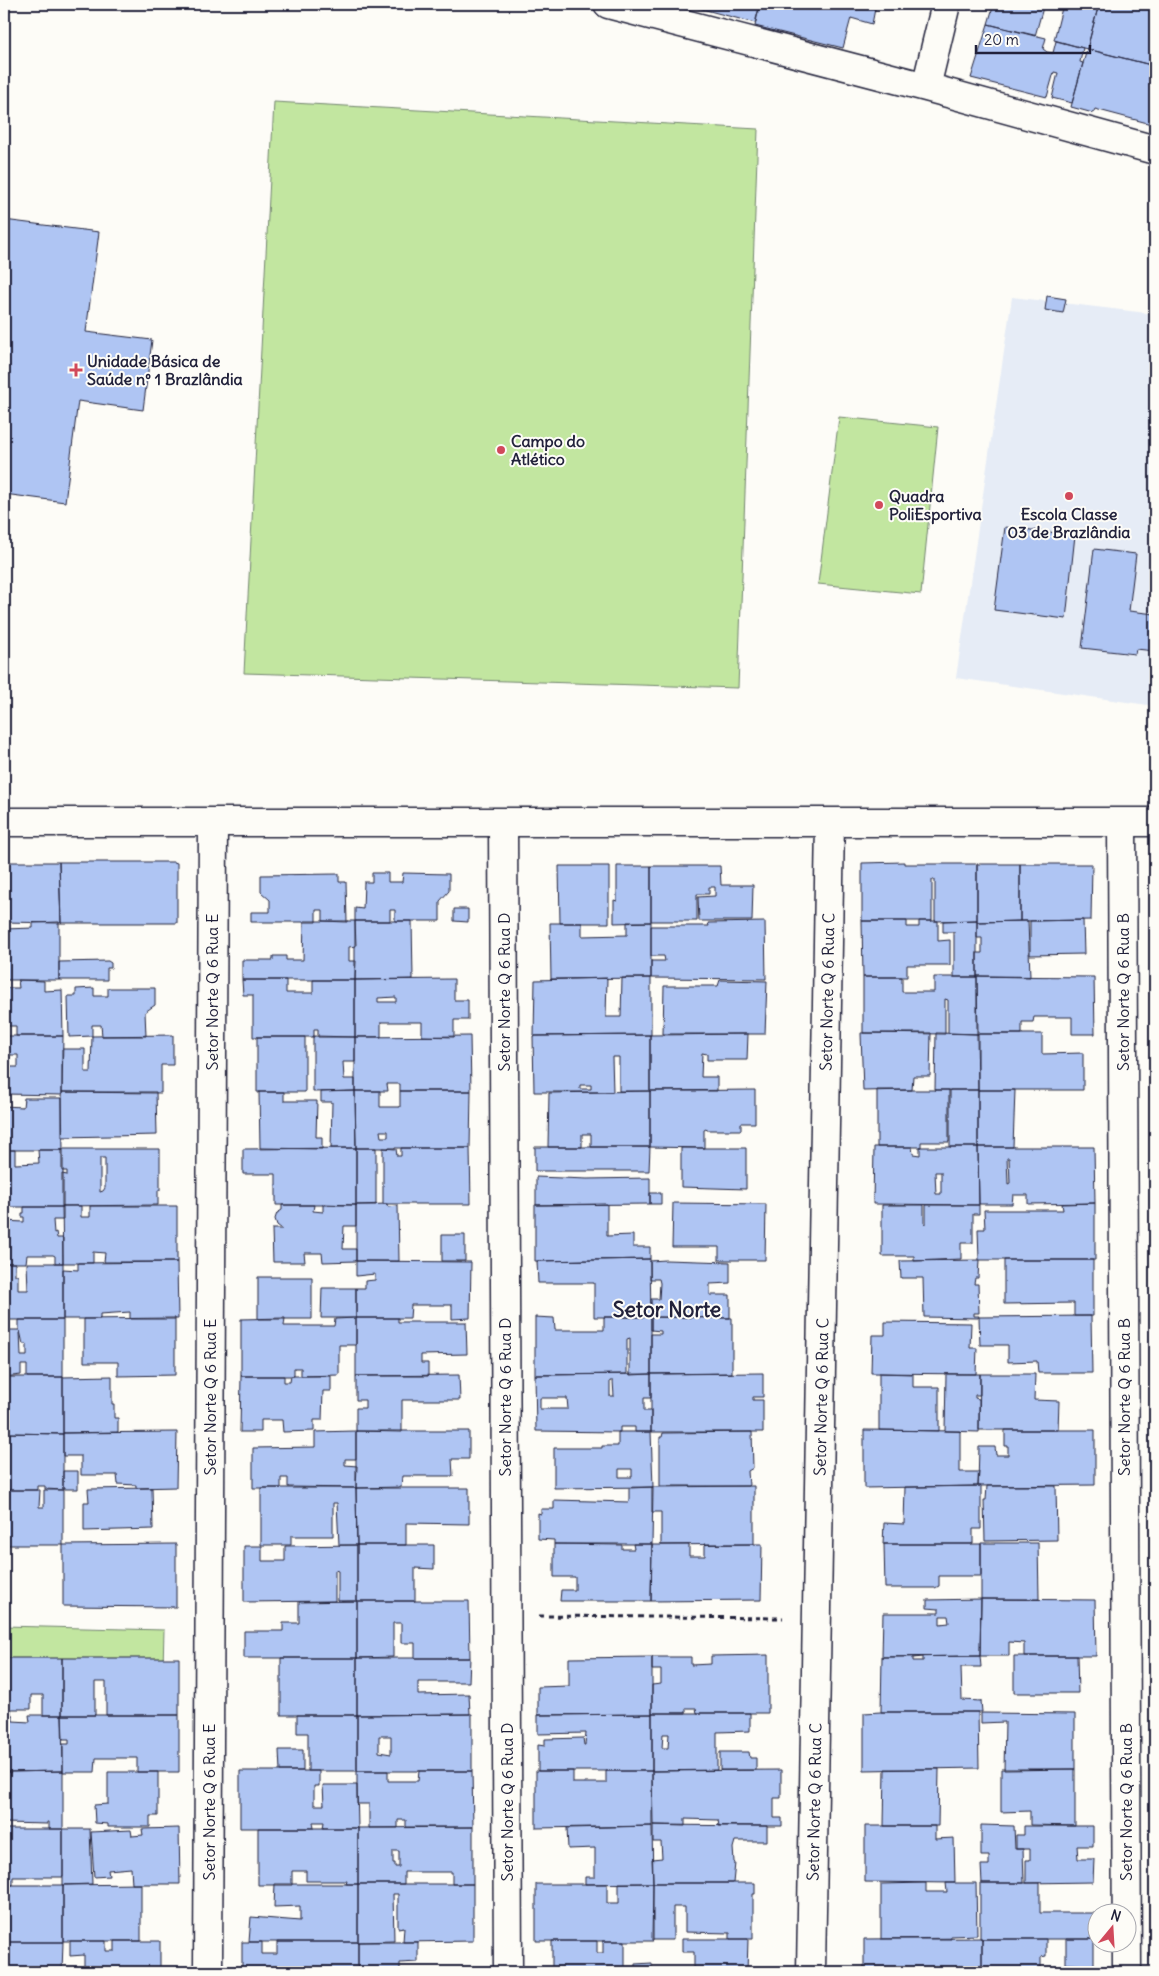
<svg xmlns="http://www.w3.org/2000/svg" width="1159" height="1976" viewBox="0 0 1159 1976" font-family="Delius,sans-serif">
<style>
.built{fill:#e6ecf6}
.grass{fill:#c2e6a0;stroke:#72846e}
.building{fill:#afc5f3;stroke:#22223b;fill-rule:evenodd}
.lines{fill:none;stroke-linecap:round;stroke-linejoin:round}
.minor-casing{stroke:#22223b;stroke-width:31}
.path{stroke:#22223b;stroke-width:3;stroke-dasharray:5 4;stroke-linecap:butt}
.minor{stroke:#fdfcf7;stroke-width:28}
.poi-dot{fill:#d1495b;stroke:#fdfcf7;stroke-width:2}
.labels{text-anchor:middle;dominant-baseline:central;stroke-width:4;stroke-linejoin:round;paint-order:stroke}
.poi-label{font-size:16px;font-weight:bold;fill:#22223b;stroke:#fdfcf7;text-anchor:start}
.street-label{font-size:16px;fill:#22223b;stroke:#fdfcf7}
.district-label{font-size:21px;font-weight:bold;fill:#22223b;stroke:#fdfcf7}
</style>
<rect width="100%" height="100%" fill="#fdfcf7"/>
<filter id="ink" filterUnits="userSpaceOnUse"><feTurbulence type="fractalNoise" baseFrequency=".02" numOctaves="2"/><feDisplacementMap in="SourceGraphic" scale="10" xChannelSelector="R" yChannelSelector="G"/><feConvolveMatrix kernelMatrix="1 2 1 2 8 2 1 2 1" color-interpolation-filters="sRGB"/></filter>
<g filter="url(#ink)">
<path class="built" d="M1012,297l143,17v392l-199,-28z"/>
<path class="grass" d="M274,102l484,27 -20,559 -494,-15z
M839,417l99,10 -17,167 -103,-10z
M4,1626l160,4 -1,38 -159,-4z"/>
<path class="building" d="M683,4h77l-5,19z
M760,4h116l-4,20 -21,-6 -8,30 -88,-22z
M994,4h50l-9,32 -47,-12z
M1063,4h36l-12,45 -33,-9z
M1099,4h35l21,5v57l-68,-17z
M988,24l58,14 -3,11 4,3 6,1 3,-12 27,7 -3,14 3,1 -11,40 -20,-5 6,-25 -4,-1 -7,25 -76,-19z
M1087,49l68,17v59l-60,-16 -2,4 -22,-6z
M4,220l95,12 -13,100 66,8 -9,70 -65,-9 -13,101 -61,-8z
M1047,296l19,3 -3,14 -18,-3z
M1005,527l70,8 -9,84 -72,-9z
M1094,549l42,5 -7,57 26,3v37l-19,-2 -1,5 -53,-6z
M4,862h55l2,61 -57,-1z
M59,862h115l3,1v60h-116z
M904,862v2h73v56l-42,1v-41h-3v41h-70v-58z
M977,864h43v57l-43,1z
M1020,864h72l-1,56 -71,1z
M559,866h50v57h-49z
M617,866h34v56l-37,1v-23l3,1z
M651,866h69l1,19h32l-1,36h-53l-1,-24 17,-1v-9h-6v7h-12v27h-46z
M372,873h16v9h14l1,-9 46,1v17l-9,10v20h-45v-11h-5v11h-35v-13l8,1 1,-27h8z
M339,874v8h7l1,40 -24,-1v-11h-7v12h-65v-10h19v-12l-9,-8v-17z
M454,909h14v13l-14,-1z
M977,920v57h-23v-45h-11v-11z
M1083,920l1,34 -54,1v-34z
M304,921h51l1,25 -7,1v14h7l-1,19h-113v-20h31v-4h13v4h17z
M355,921h57l1,58 -58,1z
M862,921h45v6h12v-6h19v20l12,-1v25h-43v12h-44z
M1028,921l2,56 -53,-1v-23h5v-15h-5v-16z
M59,922v58h-55l1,-51 28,-1v-5z
M627,922h24v56l-100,1 -1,-56h32v13l45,-1z
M765,922l1,57 -115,-1v-17h14l-1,-5h-13v-30h58l-1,-3z
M108,961l3,2v5h-4v12h-48v-18z
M977,976l117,1 1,57h-23v-17h-38l-1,5h-11v12h-45z
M863,977h39v15h32v-15h43l1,57 -30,-1v-33l-3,-1v35l-82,-1z
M607,978l-1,39h15l1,-39h29v57l-117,1 1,-56z
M454,979v21h14v20h-14v17l-32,-1v-14h-41v15h-26v-57zM396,997v5h-18v-4z
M18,980l26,1v10l18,-1 1,46h-47v-10h-12v-38h15z
M242,980h44v13h27v-13h42v57h-37v-8h-4v8h-61v-42h-10z
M720,980l47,1 -2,53h-102l1,-48h54z
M94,988v8h14v-8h47v17l-10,7 1,24h-44l-1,-11h-9v11l-23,1 -1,-41h8v-7z
M861,1033h70l-1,43h-17l-1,14 -49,1z
M936,1033l42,1v56h-43z
M748,1034l-1,26h-40v-6l-5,-1 -1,24h16v14h-67v-56z
M977,1034h65v20l41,-1v37h-105z
M173,1035v30h-12v28l-99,-1v-43h23v23h6l1,-36z
M650,1035v56h-31v-34h-7l1,35h-79l-1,-56zM580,1085h11v4h-11z
M4,1036h59l-1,59 -58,-1v-27h14v-12h-14z
M313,1036l42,1v25h-12l1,17h11v12l-42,1z
M470,1036l1,55h-71v-7h-13l1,7h-33v-54z
M257,1037h48v55h-48z
M755,1090v33h-14v7h-34l-1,-1 -2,1v18l-54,-1v-56z
M877,1090h72v52h-28v5h-44z
M950,1090h28v57h-28z
M978,1090h37l-2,57h-35z
M355,1091h25v16h20v-16h71l-1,57h-114zM380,1131h8v6h-7z
M355,1091l1,57h-25l1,-46h-11v-10z
M650,1091v56h-59v-13h-9v13h-34l1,-54z
M62,1092h94l1,43 -95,2z
M259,1092h25v9h33l-1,36h6v12l-62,-1z
M24,1098h38l1,52h-59v-44l19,1z
M535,1147h115l-1,24h-114z
M874,1147h38l1,7 7,1v-8h58l1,58 -106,-1zM935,1172h6v22h-5z
M978,1147h116l1,56 -67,1v-9h-15l-1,9h-33zM1007,1158h2l1,25 -2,1z
M356,1148v57h-80v-31h-33v-25z
M356,1148h20v57h-20z
M383,1148l13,1 1,7h4v-8h69l1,56h-88z
M681,1148h65v41l-65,-2z
M62,1149h98v41h-2v15l-96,1v-32l5,1v-4h-5zM100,1158h5v30l-2,3 -3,1z
M4,1150h11v14l24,-1 -1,-13h25v57h-59z
M536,1177l51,2 63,-1v26l-114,1z
M650,1193h11v11h-11z
M673,1203l93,1 -1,56h-46v-13h-47z
M1095,1203v57h-116l-1,-31h7l-1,-19h79l-1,-6z
M323,1204l33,1v21h-12l-1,23h13v12l-33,1 -1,-9h-18l1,9h-32l-1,-33h10l-5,-4 -2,-6 2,-6 5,-3v-5h32l-1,6 10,1z
M387,1204l1,3 10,-1 1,55h-43v-56z
M607,1204v32l26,-1v12h17v12l-115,2v-56z
M882,1205h42v18l2,1v-19h53v9h-6v29h-12v16l-47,2v-5h-32z
M62,1206h19v11h9v-11h87v56h-73l1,-9 -12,-1v11h-30z
M24,1207h39v13h-10l1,13 2,-1 1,6h6v25h-8v-7l-2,-1h-26l-1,8h-22v-42l20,1v-5h-2v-4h2z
M442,1235h23v26h-23z
M650,1259l1,58h-57v-34h-56l-1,-22z
M666,1260l64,2v21l-20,1v11h20v23l-79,-1v-18h8l1,-16 -1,-4h-9v-18z
M979,1260l-1,18h-3l-1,6h4l1,29h-5v3h5l-1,2 -54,-1 -1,-39h-22l-1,-17z
M1004,1260h89v56h-19v-13l-70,1z
M356,1261l115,1 -1,56 -18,1v-14h-41l-1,13h-54v-30h9v-7l10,-1v-6l-19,2z
M177,1262l1,57h-48v-7l-30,2v5h-37v-50l15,1v-7z
M4,1263h11v12h3v15h10l-1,-27h36v57h-59z
M258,1277h54v42h-54z
M322,1288h34v30h-35z
M1091,1316l1,57h-54l-1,-12 -29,1v-17h-28l-1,-28z
M535,1317l19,1 1,12h49v-13h47v57l-21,1v-37l-3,1v35l-92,1z
M651,1317l81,1v55l-81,1v-40h10v-3l-10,-1z
M175,1318v57l-57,1v-14h-34v-43z
M285,1318l-1,8h50l1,-7 21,-1v27h-17v30l-38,1v-8h-7v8h-53v-57z
M356,1318h42v4h68l1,32 -46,1v8h7v13h-72z
M19,1320h44v57h-36v-12h-6v10l-17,2v-47h15zM20,1331l3,13h4v12h-6z
M885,1322l86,1 -1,25h7l-1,26 -105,-1 1,-38h13z
M763,1373v24h-10v3h10v32h-112v-58z
M879,1373l34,1v13h26v44l-60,-1z
M651,1374v24h-7v13h7v21h-16v-5h-15v5l-84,-1 -1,-56zM610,1381h3l1,15h-4zM540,1398h27l1,11h-28z
M946,1374h34v21h-5v3l4,1v33l-34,-1z
M980,1374h55l-1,26 25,1 -1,29h-79z
M459,1375l1,25h-58v32l-46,-1v-23h9v-8h-9v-24z
M112,1376v28h2v14h4v14l-55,1v-56z
M241,1376h43v6h6l1,-6h40v15h-8l-1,29h-8v11l-31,1 -1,-12h-21v12h-21z
M4,1377h59v57l-55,-1v-39h-4z
M864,1430l96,1v41h19l-1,14 -114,2z
M1005,1430h90v55l-117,1 1,-39h16l1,8h12v-9h-3z
M356,1431v28h-11v6l12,1 -1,22 -68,-1v-9h-7v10h-28v-40l62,-1v-15z
M356,1431h113v28h-17l1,17h-51l-1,11 -45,1z
M177,1432l-1,55 -40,1v-3l-18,-1 -1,-9h-36v-19h-18v-23z
M618,1432h33l2,55 -99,1v-40h48v-2h16zM619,1469h13v8h-13z
M752,1432l1,36 -5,3 1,15h-89v-49h2l1,-4z
M4,1433l59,1v56l-18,-1v-3h-8v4h-33z
M63,1471h15v18h-15z
M754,1486v58l-93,1v-33h-9v-25z
M981,1486v43h-8v14l-2,1h-88l1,-21 20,1 1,-37z
M987,1486h69l1,54 -72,1 -1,-41h2z
M653,1487l-1,57h-98v-4l-16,-1v-26l3,1v-5h13v-9l75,2v-14z
M152,1488l1,41 -69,2v-29h5l-1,-13z
M261,1488h95l1,57h-18l-2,-42h-4v33h-42v9h-30z
M356,1488h113v36l-63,-1v22h-49z
M4,1490h36l-1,17h5v-17h19v55h-59z
M981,1543h57l1,56h-58z
M176,1544v63l-113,-1v-61z
M554,1544l68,1v4h12l-1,-5h19l-1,57h-91l1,-11h14v-13h-21z
M705,1544h57l-1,56 -110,1 1,-56h37v11h16z
M884,1544h97v32h-42v10l-4,2h-50z
M357,1545h77v24l-19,-1v33h-58z
M357,1545v56h-19v-30l-3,-1v31l-91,1v-56h18v15h23v-15z
M981,1599l-1,57 -98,1 1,-44h56v-4l-12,-1v-8zM940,1616h8l1,7 -9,1z
M981,1599l114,1 1,56h-72v-13l-15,-1v14h-29z
M357,1601h112l1,57h-55v-15h-14v-20h-8v34l-36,1z
M357,1601v57h-113v-27h39v-8h16v-21z
M768,1655v58h-71l-1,-5h-10v5h-34v-28l9,-1v-14h-9v-13h39v8l20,-1v-8z
M980,1656l1,11h-20l1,33 19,1 1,11h-101l1,-55zM923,1657v4h-10v-3z
M1014,1656h63l1,37h-64z
M652,1657v57l-114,1v-28l31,-1v-28z
M4,1658h58v57h-19v-20h-12v14h-20v6h-7z
M62,1658h117v57h-73v-33h-11v33h-33z
M281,1658h76v57h-76z
M357,1658h113l-1,24h-51v13l51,-1 1,20 -113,1z
M881,1712h97l1,56 -115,2v-57z
M652,1713h98v18l-33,1v38l-65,1zM663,1734h6l-1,14h-6z
M981,1713l94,1v55l-71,1 1,-48 -24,1z
M472,1714v57h-115v-56zM379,1736h12v18l-12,-2z
M652,1714v57h-114v-26l7,1v-7l38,-1 1,7h1l1,-12 -48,1v-19z
M4,1715h9v6l17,1 -1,-7h33l1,56 -59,1z
M62,1715h117v57h-42v-14h-41l-1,14h-32v-28h6v-5h-6z
M297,1715h60v56h-49v-38h-11z
M279,1750h24v21h-23z
M720,1752h29l1,6h6v12h-36z
M885,1769h54l-1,57h-54z
M1001,1769h74v57l-45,-1v-14l-29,1z
M781,1770v28h-7v20h8v8h-63l-1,-6 -33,-1v7l-32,-1 -1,-54z
M63,1771v58h-14v-7h-2v2l-43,-1v-51z
M240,1771h79v15h-5v19h10l-1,-20h34l1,43h-35l1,-6h-11l1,6h-74z
M357,1771h31v10h30l1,-10h53l1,56h-67v-7h-8v8h-29v-24h-12z
M536,1771h37v12h33v-12h46v55l-116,2z
M108,1772h50v44h-8v11h-42v-3l-13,-1 -1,-18 14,-1z
M653,1825l114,1v15h-32l-2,7 1,14 1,1 -2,20h-80l-1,-24 10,-1 -1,-16h-8z
M981,1825l33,1 1,23h8l1,34h-42l-1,-18h8v-9h-8z
M652,1826l1,57 -68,1v-7h10v-29l-27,1 -1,-21z
M865,1826h70v13l19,-1 1,45 -90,-1z
M1024,1826h69v20h-16l1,13h16l-1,23 -67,1v-23h4v-11h-14v-14h8z
M473,1827v57h-21v-12h-48v12h-46v-56zM393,1851h6v16h-4v-4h-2z
M179,1828l1,56h-48l-1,-16 -23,2 1,6 -15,1 -3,-45 40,-2 1,6 11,-1 -1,-6z
M258,1828h100v56h-12l1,-3h-41v-10h-14v14h-34z
M4,1829h59v48h-50v8h-9z
M63,1829h27l2,55 -29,1z
M619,1883h34v58h-117v-57h71v19h12z
M653,1883h102v11h-2v45h-23v-6l-45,-1v-25h-12v33h-21z
M926,1883v9h21l-1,-9h30l1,52 -26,1v3h-70v-55z
M980,1883h60v30h54v26h-112l-2,-1z
M141,1884v57h-78v-56z
M275,1884h83v58h-109l2,-25 49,4v-15l-26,1z
M358,1884h115v57l-70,1 1,-15 -6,1v-34h-5l1,47 -36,1z
M4,1885h59v57h-59z
M980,1938h2v34h-118v-33z
M682,1939h66l-1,33h-53v-20h-12z
M982,1939h64v17l-5,1v15h-59z
M1066,1939h28v26l-28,-1z
M70,1941h36v10h9v-10h45v31h-76v-17l-14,1z
M552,1941h45v12h6v-12h22v31h-73z
M4,1942h59l-1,30h-58z
M242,1942h20v12h15v-12h81v30h-116z
M358,1942h60v20l-18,1v9h-42z
M652,1963v9h-17v-8z"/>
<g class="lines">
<g class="minor-casing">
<path id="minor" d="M608,4l318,83 229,63
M926,87l20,-83
M4,822h1151
M503,822l5,1150
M1122,822l5,1150
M208,1972l5,-1150
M811,1972l19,-1150"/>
</g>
<path class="path" d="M539,1616l244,2"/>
<use href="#minor" class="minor"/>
</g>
</g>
<g class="poi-dot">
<path d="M73.5 362.5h5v5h5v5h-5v5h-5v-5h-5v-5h5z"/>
<circle cx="501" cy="450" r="5"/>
<circle cx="1069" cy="496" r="5"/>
<circle cx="879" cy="505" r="5"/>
</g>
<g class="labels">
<g class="poi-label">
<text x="87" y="361">Unidade Básica de<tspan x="87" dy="18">Saúde nº 1 Brazlândia</tspan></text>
<text x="511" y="441">Campo do<tspan x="511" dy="18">Atlético</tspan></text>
<text x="889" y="496">Quadra<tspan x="889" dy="18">PoliEsportiva</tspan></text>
<text x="1069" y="514" text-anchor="middle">Escola Classe<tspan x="1069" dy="18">03 de Brazlândia</tspan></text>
</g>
<g class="street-label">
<text transform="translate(212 992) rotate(-90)">Setor Norte Q 6 Rua E</text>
<text transform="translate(504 992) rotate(-90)">Setor Norte Q 6 Rua D</text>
<text transform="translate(827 992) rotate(-89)">Setor Norte Q 6 Rua C</text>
<text transform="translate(1123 992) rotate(-90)">Setor Norte Q 6 Rua B</text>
<text transform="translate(210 1397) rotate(-90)">Setor Norte Q 6 Rua E</text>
<text transform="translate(505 1397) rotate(-90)">Setor Norte Q 6 Rua D</text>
<text transform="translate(821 1397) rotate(-89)">Setor Norte Q 6 Rua C</text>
<text transform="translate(1124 1397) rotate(-90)">Setor Norte Q 6 Rua B</text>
<text transform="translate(209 1802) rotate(-90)">Setor Norte Q 6 Rua E</text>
<text transform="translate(507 1802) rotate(-90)">Setor Norte Q 6 Rua D</text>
<text transform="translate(814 1802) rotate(-89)">Setor Norte Q 6 Rua C</text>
<text transform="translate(1126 1802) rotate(-90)">Setor Norte Q 6 Rua B</text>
</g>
<g class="district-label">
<text x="667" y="1309">Setor Norte</text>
</g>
</g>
<rect width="1159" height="1976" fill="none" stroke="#fdfcf7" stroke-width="20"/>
<rect x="10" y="10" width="1139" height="1956" fill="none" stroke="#22223b" stroke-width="2" filter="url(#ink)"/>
<g transform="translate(1112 1928) rotate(18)"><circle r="24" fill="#fdfcf7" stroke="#a5a5ac"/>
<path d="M0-4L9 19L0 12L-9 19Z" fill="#d1495b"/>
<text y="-8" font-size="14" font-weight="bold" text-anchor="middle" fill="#22223b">N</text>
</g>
<path d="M976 45v8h114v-8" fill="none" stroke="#22223b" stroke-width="2.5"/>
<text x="984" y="45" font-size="15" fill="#22223b" stroke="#fdfcf7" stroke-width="4" paint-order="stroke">20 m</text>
</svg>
